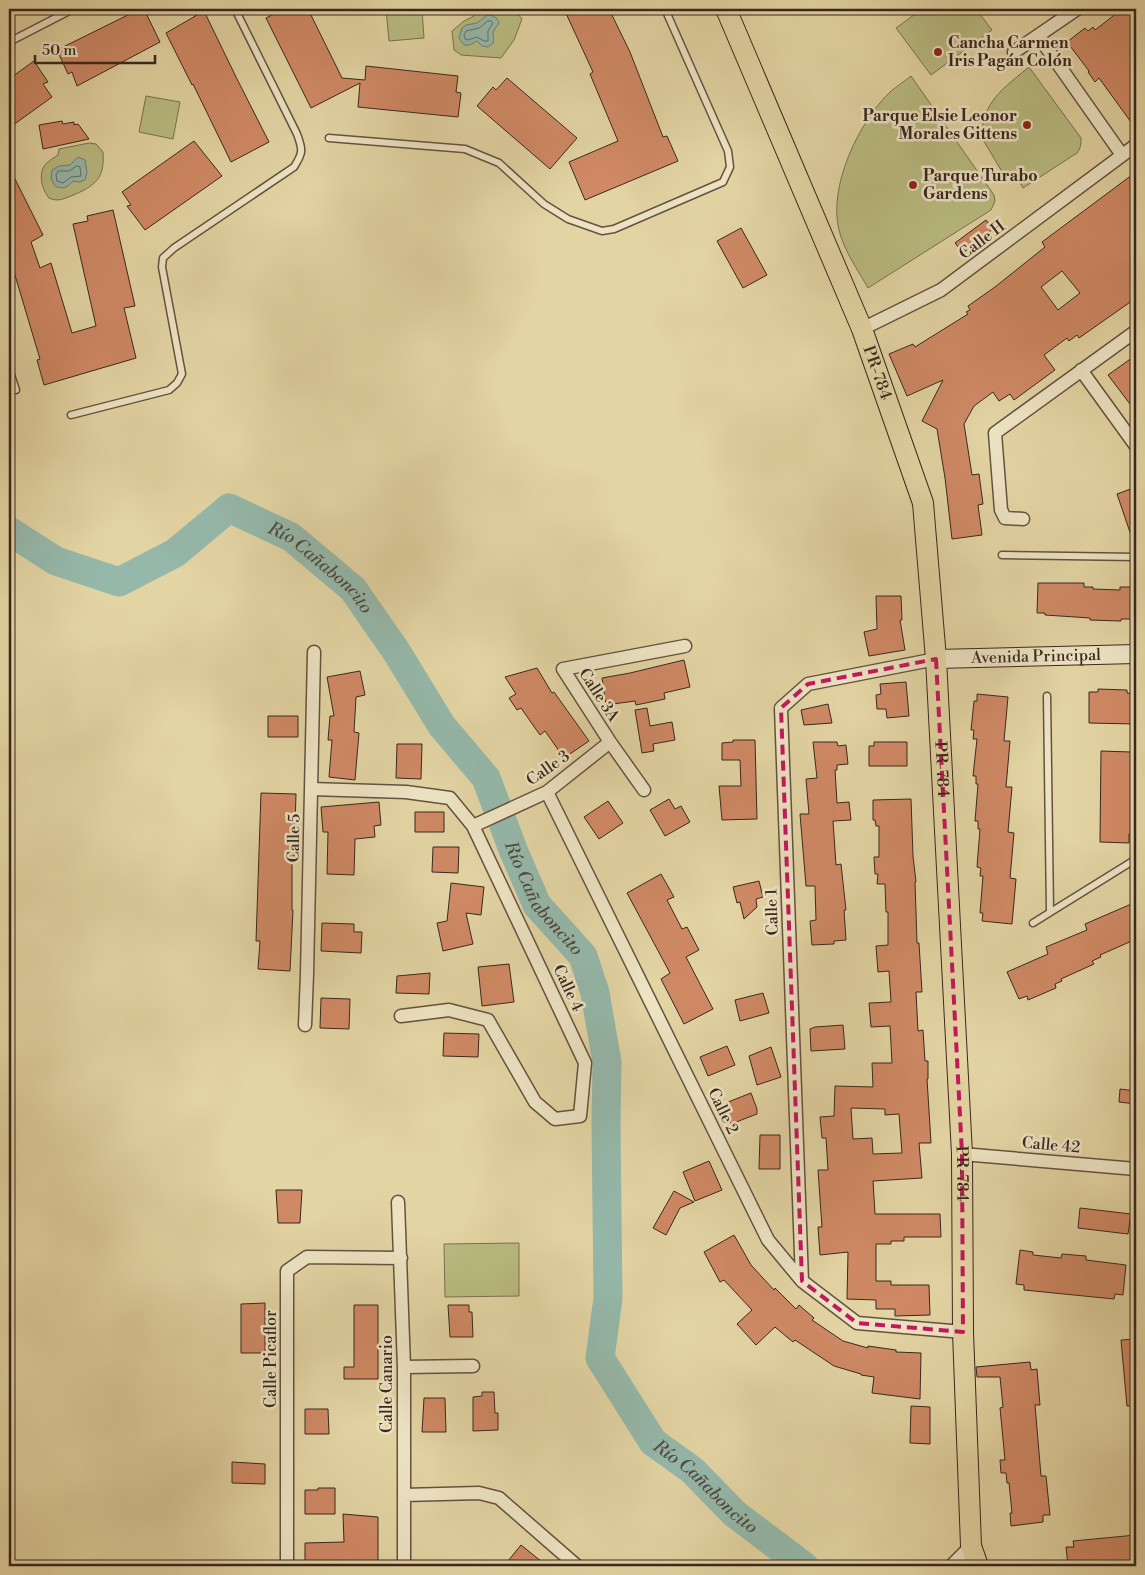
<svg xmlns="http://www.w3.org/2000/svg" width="1145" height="1575" viewBox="0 0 1145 1575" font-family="'Libre Bodoni',serif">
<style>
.green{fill:#b9bb81;stroke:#797150}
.water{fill:#95b8aa;stroke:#707e72}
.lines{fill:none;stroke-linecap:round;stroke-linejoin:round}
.shore{stroke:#677064;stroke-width:1}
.river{stroke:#95b8aa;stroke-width:29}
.building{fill:#cf8965;stroke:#39271f;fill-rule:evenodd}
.lane-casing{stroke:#645240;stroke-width:9}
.street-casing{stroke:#645240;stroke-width:15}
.secondary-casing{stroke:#39271f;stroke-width:20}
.primary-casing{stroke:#39271f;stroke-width:22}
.lane{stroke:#ede3c3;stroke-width:6}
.street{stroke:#ede3c3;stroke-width:12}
.secondary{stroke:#ede3c3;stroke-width:18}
.primary{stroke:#e3d4a3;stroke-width:20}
.marked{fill:none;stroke:#c2185b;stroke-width:4;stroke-dasharray:10 6;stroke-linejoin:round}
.poi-dot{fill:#8f2418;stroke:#ede3c3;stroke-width:2}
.labels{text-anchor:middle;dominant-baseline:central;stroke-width:5;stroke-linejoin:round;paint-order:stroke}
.poi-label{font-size:16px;font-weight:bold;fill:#39271f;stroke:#ede3c3;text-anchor:start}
.street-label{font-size:16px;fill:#39271f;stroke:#ede3c3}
.water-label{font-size:18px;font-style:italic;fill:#504b42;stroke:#ede3c3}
</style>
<rect width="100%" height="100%" fill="#e3d4a3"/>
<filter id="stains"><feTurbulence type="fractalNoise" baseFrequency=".004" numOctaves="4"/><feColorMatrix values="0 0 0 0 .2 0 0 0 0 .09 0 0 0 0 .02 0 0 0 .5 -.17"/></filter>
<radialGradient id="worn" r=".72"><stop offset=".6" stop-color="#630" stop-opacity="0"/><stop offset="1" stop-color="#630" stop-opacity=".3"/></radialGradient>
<path class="green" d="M386,9h36l2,29 -35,3z
M476,9h18l10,2 10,-2 8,10 -8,21 -13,18 -40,-3 -7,-5 -2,-19 12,-10 10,-5z
M922,9h54l16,21 -61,45 -35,-47z
M1029,67l52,71c0,6 0,10 -4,15l-54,35 -7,-12 -9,4 -25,-42c-1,-36 23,-51 47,-71z
M911,76l83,119 1,6 -4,9 -123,78c-10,-18 -24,-37 -29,-58 -11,-44 20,-108 51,-138 7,-6 15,-11 21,-16z
M146,96l34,6 -7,37 -34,-7z
M89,143l7,1 7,8c2,27 -8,34 -32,44 -8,3 -13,6 -22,2 -8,-10 -12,-27 -1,-36 3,-3 7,-5 10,-7l1,-6z
M519,1243v53l-74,1 -1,-53z"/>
<path class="water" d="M487,15c6,0 10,2 12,8l-6,9c0,7 3,11 -5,15l-6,-1 -5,-5 -7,4h-6l-5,-7 3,-10 4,-3 11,-2z
M78,157l7,3 2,12 -2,8 -6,2 -6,-1c-5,6 -10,9 -18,5l-4,-7 1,-9 7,-4 11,-1z"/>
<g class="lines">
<path class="shore" d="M488,21h3l2,2 -5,8v10h-4l-7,-4 -9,3 -3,-1 -1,-4 2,-4 13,-3z
M77,166l3,1 1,9 -10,1 -8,6 -6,-2 -1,-6 2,-4h11z"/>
<path class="river" id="s1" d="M9,531l47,30 63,21 56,-29 54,-45 62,29 62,52 43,62 46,75 44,52 28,74 23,53 46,51 12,37 12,69 -1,63 2,173 -8,60 53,84 39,28 43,44 69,52"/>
</g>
<path class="building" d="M140,9h4l16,33 -83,44 -5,-14 -4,2 -11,-24z
M284,9h24l34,69 23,2 1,-14 92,10 -2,16 5,1 -3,24 -100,-10 2,-24 -49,25 -45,-90z
M564,9h45l21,43 33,85 4,-1 11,25 -93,39 -16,-38 49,-21 -28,-67 3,-2z
M1122,9h14v120l-37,-51 -4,4 -7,-10 1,-1 -22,-29 18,-14 3,3 5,-4 2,3z
M204,11l33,68 32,63 -38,20 -38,-78 -1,1 -26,-52z
M34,61l14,21 -5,2 9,13 -43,31v-49z
M507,78l70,60 -27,31 -73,-63 16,-19 3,3z
M62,121l1,3 11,-2v3l4,-1 11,15 -46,10 -4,-24z
M194,141l28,35 -77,54 -18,-24 4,-1 -9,-13z
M9,167l34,68 -12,7 9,26 11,-5 21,70 24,-7 -23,-102 15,-3 -1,-5 26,-6 22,96 -11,2 12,50 -92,27 -7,-25 3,-1 -31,-104z
M1136,172v126l-57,40 -2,-3 -8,6 -2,-3 -23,17 11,15 -41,30 -4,-6 -11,7 -6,-9 -19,14 -10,18 8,51 7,-1 4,30 -5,1 4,30 -30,4 -7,-61 -8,-49 -15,-8 21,-41 -36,16 -18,-42 24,-10 2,3 53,-33 -2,-2 4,-2 -2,-4 27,-19 50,-40 -3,-5zM1062,271l18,22 -22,17 -17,-23z
M986,220l7,9 -30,24 -8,-10z
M741,228l26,47 -24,13 -26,-47z
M1136,355v57l-28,-37z
M1136,487v57h-2l-17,-50z
M1038,583h46v4h9v2l27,1v-3h16v32h-15v2l-31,-1v-2l-45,-3v-2h-8z
M876,596h25l1,24h-2l5,30 -36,6 -5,-24 13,-3z
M684,660l6,27 -26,6 1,6 -29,6 -1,-4 -29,4 -4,-27 28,-5z
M537,668l15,25 2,-1 35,49 -25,17 -19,-27 -5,4 -19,-27 -4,2 -8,-12 7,-4 -11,-17z
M360,671l5,24 -9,2 -2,35 5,1 -4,47 -26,-3 3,-37h-4l2,-24h4l-7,-39z
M906,682l3,34 -22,2 -1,-9h-9l-1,-14 5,-1 -1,-10z
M1098,689l29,1v3l9,1v30l-47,-1v-31h9z
M977,694l31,3 -4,44h6l-4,46h6l-4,45 6,1 -4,45 6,1 -4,45 -30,-3 1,-8h-3l3,-37h-3l1,-8 -4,-1 3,-38h-2v-8h-3l3,-37h-2v-8h-3l4,-37h-4l1,-9h-3l3,-29h3z
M828,704l4,19 -28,2 -3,-15z
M647,708l3,18 22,-4 3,18 -22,4 1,7 -12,2 -7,-43z
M268,716h30v21h-30z
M733,740h22l2,79 -35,1 -3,-34h22l-1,-26h-18v-17l11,-1z
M813,742h24l1,4 8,-1 2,19 -11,1v5h-2l2,33 12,-1 2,18 -18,1 3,44 5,-1 5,46h-2l2,30 -12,1v3l-22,1 -2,-24 6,-1 -1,-34h-9l-6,-72h9l-3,-35 11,-1z
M874,742h33v24h-38v-20h5z
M397,744h25l-1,35 -25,-1z
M1101,751l30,1v9h4l-3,73h-3v9l-29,-1z
M261,793l35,1 -2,68h-2v48h1l-3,61 -32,-2 2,-28h-4z
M669,799l6,10 6,-3 9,16 -25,14 -15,-26z
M911,799l2,57 3,26h-1l2,61h2l3,49h-6l2,39 5,-1 2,31h3v18h-1l4,64h-12l3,35 -49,3 2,33h65l1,23h-37v4h-13v3h-15v37h15v4h38l1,30 -35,1v-7h-19v-9l-29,-1 1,-47 -28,3 -2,-28h4l-4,-57h10l-2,-32h-4l-2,-21 14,-1 1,-30 38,1 -1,-24h20l-2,-37 -19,1 -2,-24 22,-1 -2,-31 -11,1 -2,-26 12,-1v-33h-2l-1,-28h-8l1,-10h-3l-1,-17h5v-31h-3l-1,-6h-2v-20zM851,1108l34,1v6l14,-1 3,39 -29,1 -1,-16 -19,1z
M608,801l15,22 -24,16 -15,-22z
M379,802l2,23 -7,1 1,11 -20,2 -1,36 -27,-1 1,-42h-5l-2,-25z
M415,812h29v20h-29z
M433,847h26l-1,26 -26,-1z
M661,874l13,23 -7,3 15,29 5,-2 12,23 -13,7 27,52 -29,15 -23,-45 9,-6 -43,-80z
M759,881l4,16 -7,2 1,8 -13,12 -4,-17 -3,1 -4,-16z
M451,883l33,4 -3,28 -15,-2 7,31 -30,7 -6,-28 10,-2z
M1136,902v32l-4,2 2,4 -34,15 1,2 -9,4 2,3 -33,15 1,2 -7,3 1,4 -28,12 -1,-4 -8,3 -12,-27 41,-18 -2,-7 41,-17 -2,-6z
M322,923l32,1v8h8l-1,21 -40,-2z
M509,964l5,38 -32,4 -4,-39z
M430,973l-1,21 -33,-1 1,-17z
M763,993l6,20 -29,8 -5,-21z
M321,998l29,1 -1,30 -29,-1z
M843,1025l2,24 -34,2 -1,-22 5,-2z
M444,1033l35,1 -1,23 -35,-1z
M727,1046l8,19 -27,11 -8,-19z
M771,1047l10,30 -24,8 -8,-29z
M1120,1089l16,2v13l-17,-2z
M751,1093l6,16v5l-26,10 -8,-20z
M760,1135h20v34h-21z
M709,1161l13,29 -27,11 -12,-29z
M276,1190h26l-2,33h-22z
M674,1191l20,11 -14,6 -14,27 -13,-7z
M1080,1208l51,6 -3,20 -50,-6z
M734,1235l17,30 23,25 1,-2 21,21 3,-4 15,13 -2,2 31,21 25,7v-2l28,4v2l25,1 -1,46 -48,-6 2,-16 -13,-2v-1l-27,-8 -39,-26 -2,2 -18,-15 -19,18 -19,-21 15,-14 -28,-30 -4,2 -16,-30z
M1020,1250l13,2v3l28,3 1,-4 24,2v4l40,5 -3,30 -8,-1 -1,5 -90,-9v-5l-8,-1z
M265,1303v50h-24v-49z
M354,1305h24v74h-34v-12h10z
M448,1305h21v7h3l1,25h-23z
M1136,1339v67h-9l-6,-66z
M1030,1362l1,8 6,-1 3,36h-5l6,71h5l4,39h-7v7l-32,4 -1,-13h2l-3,-30h-2l-1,-10h-5l-1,-13h5l-5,-52 3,-1 -3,-30h-23l-1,-10z
M482,1392h12l1,21h3v17l-25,1v-34l9,-1z
M424,1398h21l1,34h-24z
M911,1406l19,1v37l-20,-1z
M305,1409h23l1,25h-24z
M232,1462l33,2v20l-33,-1z
M318,1488h17v26h-30v-24h13z
M343,1514l35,3v49h-73v-23l39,-1z
M1136,1535v30l-2,1h-66l-2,-19h8l-1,-6z
M521,1545l26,21h-43z"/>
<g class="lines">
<g class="lane-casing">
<path id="lane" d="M9,42l64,-33
M329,138l136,11 34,14 45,41 24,15 34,12 12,-2 109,-47 7,-15 -2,-16 -63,-142
M9,369l7,21
M71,415l98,-25 8,-7 5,-9 -20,-107 1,-9 11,-10 120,-81c9,-14 9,-17 3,-33l-62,-125
M1002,555l134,2
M1047,696l3,216
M1033,923l103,-64"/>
</g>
<g class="street-casing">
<path id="street" d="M1039,37l83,118
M1014,52l63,-43
M862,329l79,-39 195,-145
M1081,370l55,76
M1023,519l-18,-1 -4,-8 -6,-77 141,-102
M311,789l95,3 44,6 23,28 112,237 -5,53 -25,3 -20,-17 -47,-82 -39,-10 -48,6
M644,790l-34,-48 -47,-73 122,-23
M547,792l221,448 34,41 55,42 106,9
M473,826l74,-34 63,-50
M305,1025l2,-51 7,-322
M962,1154l174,15
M398,1202l6,165v199
M802,1281l-21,-573 27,-24 128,-25
M404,1367l69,-1
M404,1495l75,-2 20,5 78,68
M287,1566v-295l20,-14 94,1
M951,1566l20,-20"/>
</g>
<g class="secondary-casing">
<g id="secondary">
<path id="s2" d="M936,659l200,-5"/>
</g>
</g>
<g class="primary-casing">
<g id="primary">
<path id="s3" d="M726,9l136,320 61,174 13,156 26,495 1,178 8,214 7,20"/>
</g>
</g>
<use href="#lane" class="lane"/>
<use href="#street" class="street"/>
<use href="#secondary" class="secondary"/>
<use href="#primary" class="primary"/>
</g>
<path class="marked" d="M936,659l26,495 1,178 -106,-9 -55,-42 -21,-573 27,-24z"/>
<g class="poi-dot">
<circle cx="938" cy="52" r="5"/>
<circle cx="1027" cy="125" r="5"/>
<circle cx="913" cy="185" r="5"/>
</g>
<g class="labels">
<g class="poi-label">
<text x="948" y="43">Cancha Carmen<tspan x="948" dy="18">Iris Pagán Colón</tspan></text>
<text x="1017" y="116" text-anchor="end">Parque Elsie Leonor<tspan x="1017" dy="18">Morales Gittens</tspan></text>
<text x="923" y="176">Parque Turabo<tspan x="923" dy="18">Gardens</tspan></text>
</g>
<g class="street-label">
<text transform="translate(982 240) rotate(-37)">Calle H</text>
<text stroke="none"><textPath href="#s3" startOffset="394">PR-784</textPath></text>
<text stroke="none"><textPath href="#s2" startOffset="100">Avenida Principal</textPath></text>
<text transform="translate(599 695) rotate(57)">Calle 3A</text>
<text transform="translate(548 768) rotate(-35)">Calle 3</text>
<text stroke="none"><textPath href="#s3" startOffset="799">PR-784</textPath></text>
<text transform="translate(294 838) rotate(-89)">Calle 5</text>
<text transform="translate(772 912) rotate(-92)">Calle 1</text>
<text transform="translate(568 988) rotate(65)">Calle 4</text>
<text transform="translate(723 1111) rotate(64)">Calle 2</text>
<text transform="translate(1051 1145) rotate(5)">Calle 42</text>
<text stroke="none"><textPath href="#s3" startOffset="1204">PR-784</textPath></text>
<text transform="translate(271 1359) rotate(-90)">Calle Picaflor</text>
<text transform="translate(387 1384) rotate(-90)">Calle Canario</text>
</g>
<g class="water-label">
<text stroke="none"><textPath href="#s1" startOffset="366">Río Cañaboncito</textPath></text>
<text stroke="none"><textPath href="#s1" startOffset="771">Río Cañaboncito</textPath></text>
<text stroke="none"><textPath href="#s1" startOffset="1416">Río Cañaboncito</textPath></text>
</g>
</g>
<rect width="1145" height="1575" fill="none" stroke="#e3d4a3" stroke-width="30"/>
<rect x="10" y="10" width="1125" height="1555" fill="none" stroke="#39271f" stroke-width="2.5"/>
<rect x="15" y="15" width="1115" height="1545" fill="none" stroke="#39271f"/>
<path d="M35 55v8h120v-8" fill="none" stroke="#39271f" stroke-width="2.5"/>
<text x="42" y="55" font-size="15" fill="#39271f" stroke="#ede3c3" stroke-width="4" paint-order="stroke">50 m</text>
<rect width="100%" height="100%" filter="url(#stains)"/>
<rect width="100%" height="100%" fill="url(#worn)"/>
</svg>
